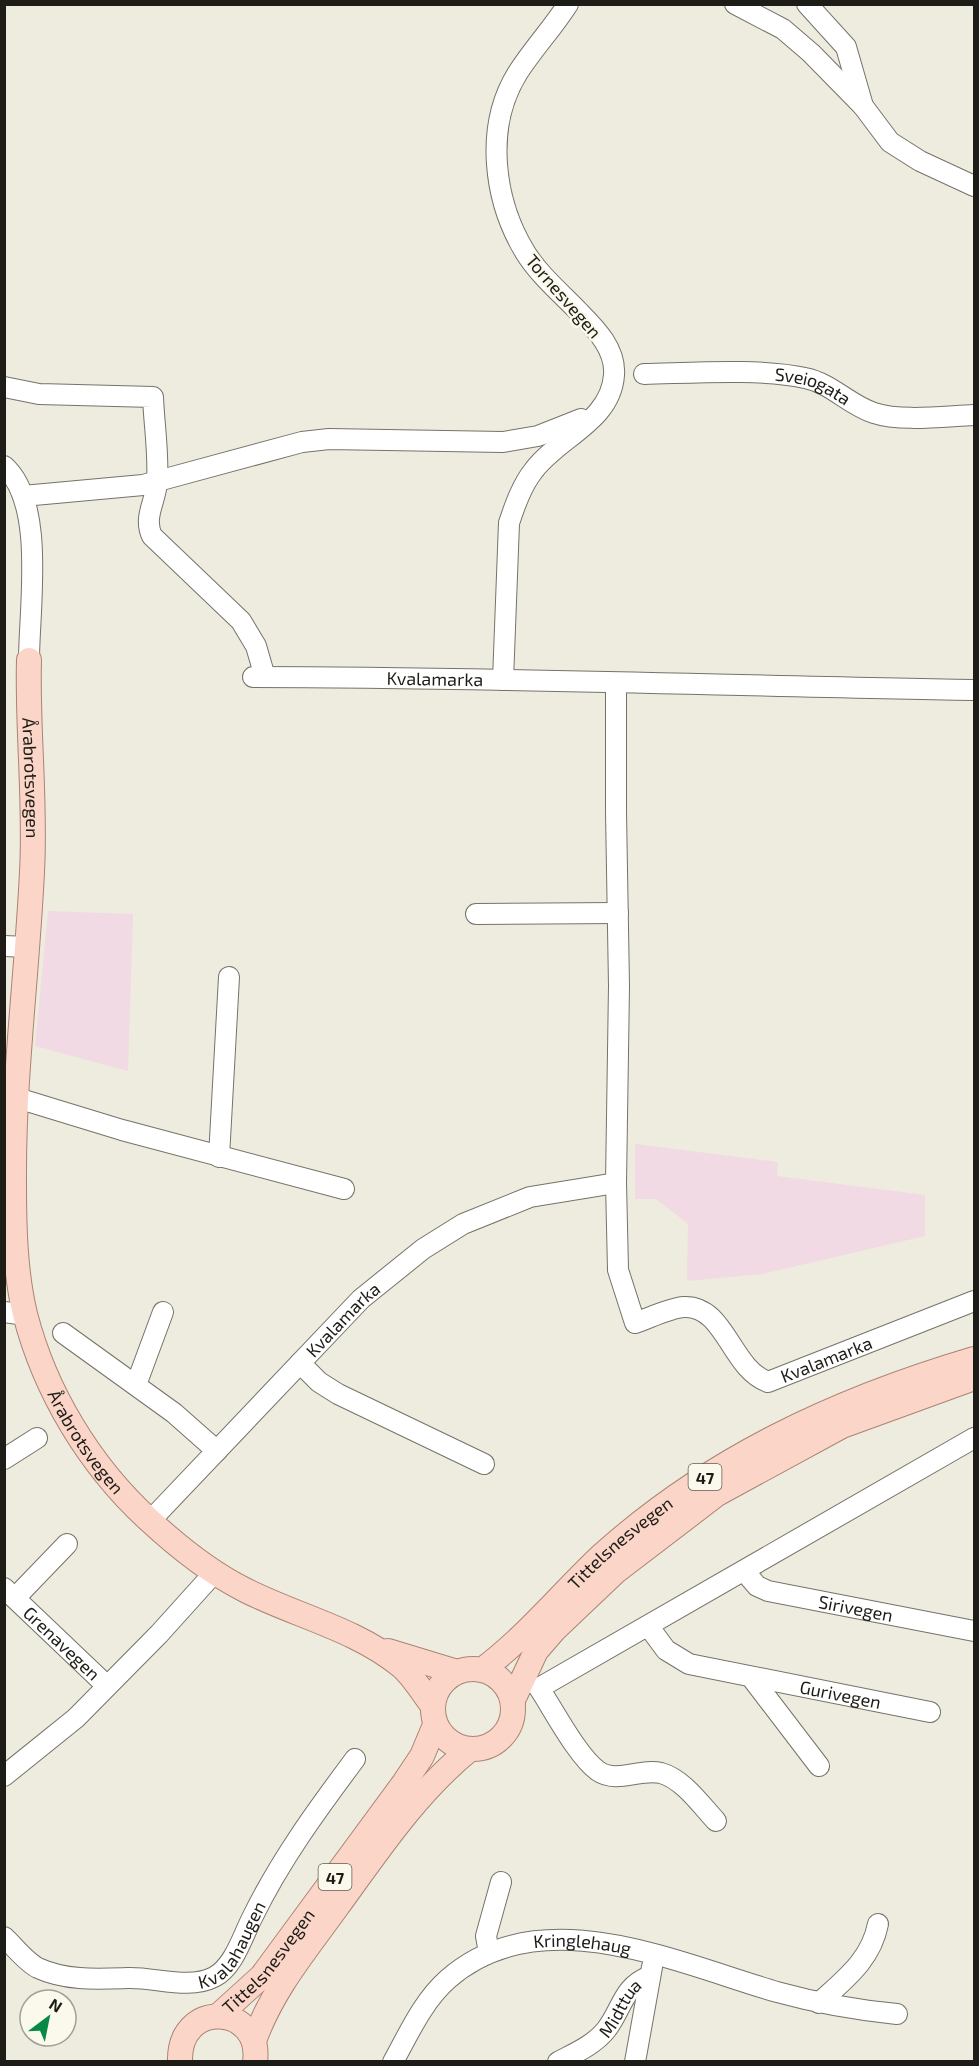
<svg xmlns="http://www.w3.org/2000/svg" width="979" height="2066" viewBox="0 0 979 2066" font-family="'Exo 2',sans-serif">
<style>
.education{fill:#f2dae4}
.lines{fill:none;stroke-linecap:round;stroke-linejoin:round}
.minor-casing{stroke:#757368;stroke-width:22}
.major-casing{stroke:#ab8373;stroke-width:26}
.minor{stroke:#fff;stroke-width:20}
.major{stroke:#fbd6c8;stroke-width:24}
.labels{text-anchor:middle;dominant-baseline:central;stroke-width:5;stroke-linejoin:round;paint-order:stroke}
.shield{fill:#fbf9ec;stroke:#605e57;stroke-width:1.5}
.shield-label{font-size:16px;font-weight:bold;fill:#1d1c17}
.street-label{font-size:18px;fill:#1d1c17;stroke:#fbf9ec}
</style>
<rect width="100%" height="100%" fill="#eeebdf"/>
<path class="education" d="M48,911l85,3 -5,157 -93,-25z
M635,1144l143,18 -1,14 148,19v41l-163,38 -75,7 1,-57 -32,-25h-21z"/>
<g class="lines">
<g class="minor-casing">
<g id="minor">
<path d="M735,4l48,25 28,24 52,53"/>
<path d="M807,4l39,43 17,59 27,36 30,19 54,25"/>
<path id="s1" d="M644,374c48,-1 116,-6 161,4 26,5 44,27 69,35 27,9 72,3 100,2"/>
<path d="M4,387l35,7 114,3c1,27 6,57 4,85 -1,19 -14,35 -5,54l89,85 15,25 9,31"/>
<path d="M4,466c42,37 25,142 25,194"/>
<path d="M23,496l120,-11 159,-43 27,-3 174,3 35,-6 43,-17"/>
<path id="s2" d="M253,677c240,0 481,9 721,13"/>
<path d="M503,680l6,-157c6,-18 13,-38 25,-53 25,-33 77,-49 80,-95 2,-25 -17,-45 -34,-62 -18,-19 -41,-38 -55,-61 -31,-51 -41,-124 -8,-178 15,-24 35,-45 51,-70"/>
<path id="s3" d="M616,684v128l3,174 -3,197 2,87 17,53c15,-5 34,-15 49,-16 41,-2 47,62 84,75l206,-81"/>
<path d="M476,914l142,-1"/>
<path d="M4,946l23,1"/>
<path d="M14,1097l108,33 222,59"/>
<path d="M219,1157l10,-180"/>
<path d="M4,1312l22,3"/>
<path d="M63,1333l111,80 43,38"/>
<path d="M300,1363l19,19 19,12 146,70"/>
<path d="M136,1385l27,-73"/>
<path d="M4,1459l33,-21"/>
<path id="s4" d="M150,1521l211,-222 62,-50 40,-25 67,-27 86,-14"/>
<path id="s5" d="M745,1572l12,14 11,5 206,40"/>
<path id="s6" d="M4,1588l103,98"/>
<path d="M15,1598l52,-54"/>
<path id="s7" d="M649,1627l17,23 23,14 241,48"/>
<path d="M751,1677l68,89"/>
<path d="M4,1776l72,-58 83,-84 55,-61"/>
<path d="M716,1821c-15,-16 -33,-42 -55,-48 -21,-5 -44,11 -63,-2 -20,-14 -45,-62 -59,-83l435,-250"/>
<path id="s8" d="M4,1937c10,9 22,25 34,31 28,13 60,11 90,10 27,-1 61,12 86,-1 20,-10 29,-42 39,-61 28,-57 64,-106 102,-157"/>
<path d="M489,1953l-3,-17 15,-54"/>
<path d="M819,2003c26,-24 52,-43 59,-79"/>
<path id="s9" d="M393,2062c16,-29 30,-61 55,-83 92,-81 229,-16 329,13 40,11 79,18 120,22"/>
<path id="s10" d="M558,2062c17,-9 36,-17 48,-32 17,-22 16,-43 44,-54"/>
<path d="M635,2062l17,-95"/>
</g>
</g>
<g class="major-casing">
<g id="major">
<path id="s11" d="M29,660c-2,70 7,141 3,212 -5,104 -19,207 -18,312 0,43 1,88 11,130 20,78 65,152 124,206 29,27 60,52 96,70 51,26 111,39 156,76 12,10 22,27 31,39"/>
<path d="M388,1651l69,21"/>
<circle cx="473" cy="1709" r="40"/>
<path id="s12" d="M482,1670c44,-33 78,-75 118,-113 108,-98 236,-157 374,-198"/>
<path d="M513,1700l23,-49 19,-22 60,-57 102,-78 125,-68 132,-48"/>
<path id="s13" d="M218,2016l44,-40 142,-193 18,-27 13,-31"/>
<path d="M254,2041c18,-51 52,-91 83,-134 40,-55 79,-114 132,-157"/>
<path d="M180,2062c-2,-64 83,-57 75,0"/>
</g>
</g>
<use href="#minor" class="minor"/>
<use href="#major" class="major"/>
</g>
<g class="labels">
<g class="shield">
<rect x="688.5" y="1464" width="33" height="26" rx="4.5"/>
<rect x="318.5" y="1864" width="33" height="26" rx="4.5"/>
</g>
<g class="shield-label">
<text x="705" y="1477">47</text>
<text x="335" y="1877">47</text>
</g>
<g class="street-label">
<text transform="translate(564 296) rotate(49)">Tornesvegen</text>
<text stroke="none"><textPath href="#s1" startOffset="171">Sveiogata</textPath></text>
<text stroke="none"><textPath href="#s2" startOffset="182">Kvalamarka</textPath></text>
<text stroke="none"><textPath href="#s11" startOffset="118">Årabrotsvegen</textPath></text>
<text stroke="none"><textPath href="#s4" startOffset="279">Kvalamarka</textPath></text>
<text stroke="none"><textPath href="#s3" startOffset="873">Kvalamarka</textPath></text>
<text stroke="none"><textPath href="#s11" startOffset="798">Årabrotsvegen</textPath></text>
<text stroke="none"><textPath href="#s12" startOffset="188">Tittelsnesvegen</textPath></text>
<text stroke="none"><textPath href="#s5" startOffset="120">Sirivegen</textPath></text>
<text stroke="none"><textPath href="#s6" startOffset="80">Grenavegen</textPath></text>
<text stroke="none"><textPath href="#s7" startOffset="210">Gurivegen</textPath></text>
<text stroke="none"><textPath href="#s8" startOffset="261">Kvalahaugen</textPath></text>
<text stroke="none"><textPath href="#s9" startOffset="244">Kringlehaug</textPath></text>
<text stroke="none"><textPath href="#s13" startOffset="75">Tittelsnesvegen</textPath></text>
<text stroke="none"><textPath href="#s10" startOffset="84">Midttua</textPath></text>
</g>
</g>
<rect width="979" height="2066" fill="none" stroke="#1d1c17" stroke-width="12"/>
<g transform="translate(48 2018) rotate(32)"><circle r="28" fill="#fbf9ec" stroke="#a2a197" stroke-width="1.5"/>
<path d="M0-4.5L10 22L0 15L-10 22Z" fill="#068945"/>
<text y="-9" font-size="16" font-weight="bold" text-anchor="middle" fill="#1d1c17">N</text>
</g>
</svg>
